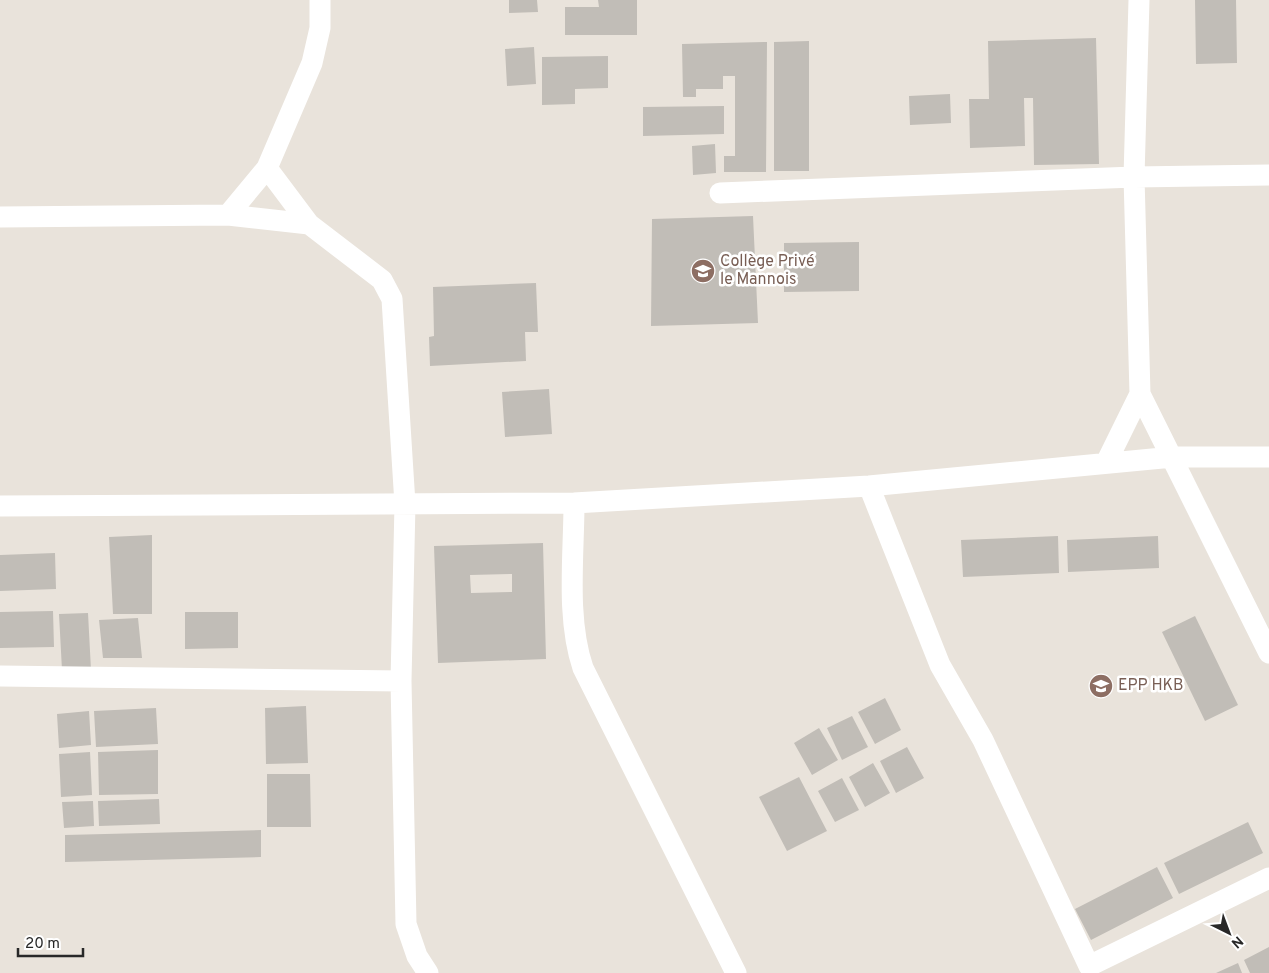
<svg xmlns="http://www.w3.org/2000/svg" width="1269" height="973" viewBox="0 0 1269 973" font-family="Overpass,sans-serif">
<style>
.building{fill:#c1bdb7;fill-rule:evenodd}
.lines{fill:none;stroke-linecap:round;stroke-linejoin:round}
.minor{stroke:#fff;stroke-width:21}
.labels{text-anchor:middle;dominant-baseline:central;stroke-width:5;stroke-linejoin:round;paint-order:stroke}
.education-label{font-size:16px;fill:#785e54;stroke:#fff;text-anchor:start}
</style>
<rect width="100%" height="100%" fill="#e9e3db"/>
<path class="building" d="M509,0h28l1,12 -29,1z
M598,0h39v35h-72v-28h34z
M1195,0h41l1,63 -41,1z
M1096,38l3,126 -65,1 -1,-67h-9l1,48 -55,2 -1,-49h20l-1,-58z
M809,41v130h-35v-129z
M767,42l-1,130h-42v-16h11v-80h-12v13h-27v8h-13l-1,-53z
M534,47l2,37 -29,2 -2,-37z
M608,56v32l-33,1v15l-33,1v-48z
M950,94l1,29 -41,2 -1,-29z
M724,106v28l-81,2v-29z
M715,144l1,29 -23,2 -1,-29z
M753,216l5,107 -107,3 1,-107z
M859,242v49l-75,1v-49z
M536,283l2,49h-13l1,29 -96,5 -1,-29 5,-1 -1,-49z
M549,389l3,45 -47,3 -3,-45z
M152,535v79h-39l-4,-77z
M1058,536l1,37 -96,4 -2,-37z
M1158,536l1,32 -91,4 -1,-32z
M543,543l3,116 -108,4 -4,-117zM512,574v18l-41,1 -1,-18z
M55,553l1,36 -56,2v-36z
M53,611l1,36 -54,1v-36z
M185,612h53v36l-53,1z
M88,613l3,57h-29l-3,-56z
M1195,616l43,89 -33,16 -43,-89z
M138,618l4,40h-39l-4,-38z
M885,698l16,32 -26,14 -17,-32z
M306,706l2,57 -42,1 -1,-56z
M156,708l2,36 -62,3 -2,-36z
M89,711l2,34 -32,3 -2,-34z
M852,716l16,31 -26,13 -15,-32z
M819,728l19,32 -26,15 -18,-32z
M907,747l17,31 -28,15 -16,-32z
M158,750v44l-59,1 -1,-43z
M90,752l2,43 -31,2 -2,-43z
M873,763l17,30 -25,14 -16,-30z
M267,774h43l1,53h-44z
M799,777l28,54 -40,20 -28,-54z
M842,778l17,32 -24,12 -17,-31z
M159,799l1,25 -61,2 -1,-25z
M93,801l1,25 -30,2 -2,-26z
M1248,822l15,31 -84,41 -15,-31z
M261,830v27l-196,5v-27z
M1157,867l16,31 -82,42 -16,-31z
M1269,947v26h-19l-6,-13z
M1238,963l4,10h-26z"/>
<g class="lines">
<path class="minor" d="M1139,0l-5,177 6,217 129,259
M267,168l42,56
M720,193l414,-16 135,-2
M228,215l39,-47 45,-105 8,-35v-28
M0,217l228,-2 81,9 73,56 10,19 13,205 -4,177 5,243 11,32 11,17
M1106,463l34,-69
M869,486l71,179 43,75 106,226 180,-88
M574,503c0,52 -8,115 9,165l153,305
M0,506l574,-3 295,-17 304,-29h96
M0,676l401,5"/>
</g>
<defs>
<g id="school-disc" transform="scale(1.25)"><circle r="9.5" fill="#8d6e63" stroke="#fff"/><path d="M0-5L7-2L0 1L-7-2ZM-4 1L0 2.5L4 1V4Q0 6-4 4Z" fill="#fff"/></g>
</defs>
<g fill-rule="evenodd">
<use href="#school-disc" x="703" y="271"/>
<use href="#school-disc" x="1101" y="686"/>
</g>
<g class="labels">
<g class="education-label">
<text x="720" y="262">Collège Privé<tspan x="720" dy="18">le Mannois</tspan></text>
<text x="1118" y="686">EPP HKB</text>
</g>
</g>
<g transform="translate(1229 933) rotate(138)" stroke="#ffffff" stroke-width="4" paint-order="stroke">
<path d="M0-4L9 19L0 12L-9 19Z" fill="#282828"/>
<text y="-8" font-size="14" font-weight="bold" text-anchor="middle" fill="#282828">N</text>
</g>
<path d="M18 948v8h65v-8" fill="none" stroke="#282828" stroke-width="2.5"/>
<text x="25" y="948" font-size="15" fill="#282828" stroke="#ffffff" stroke-width="4" paint-order="stroke">20 m</text>
</svg>
